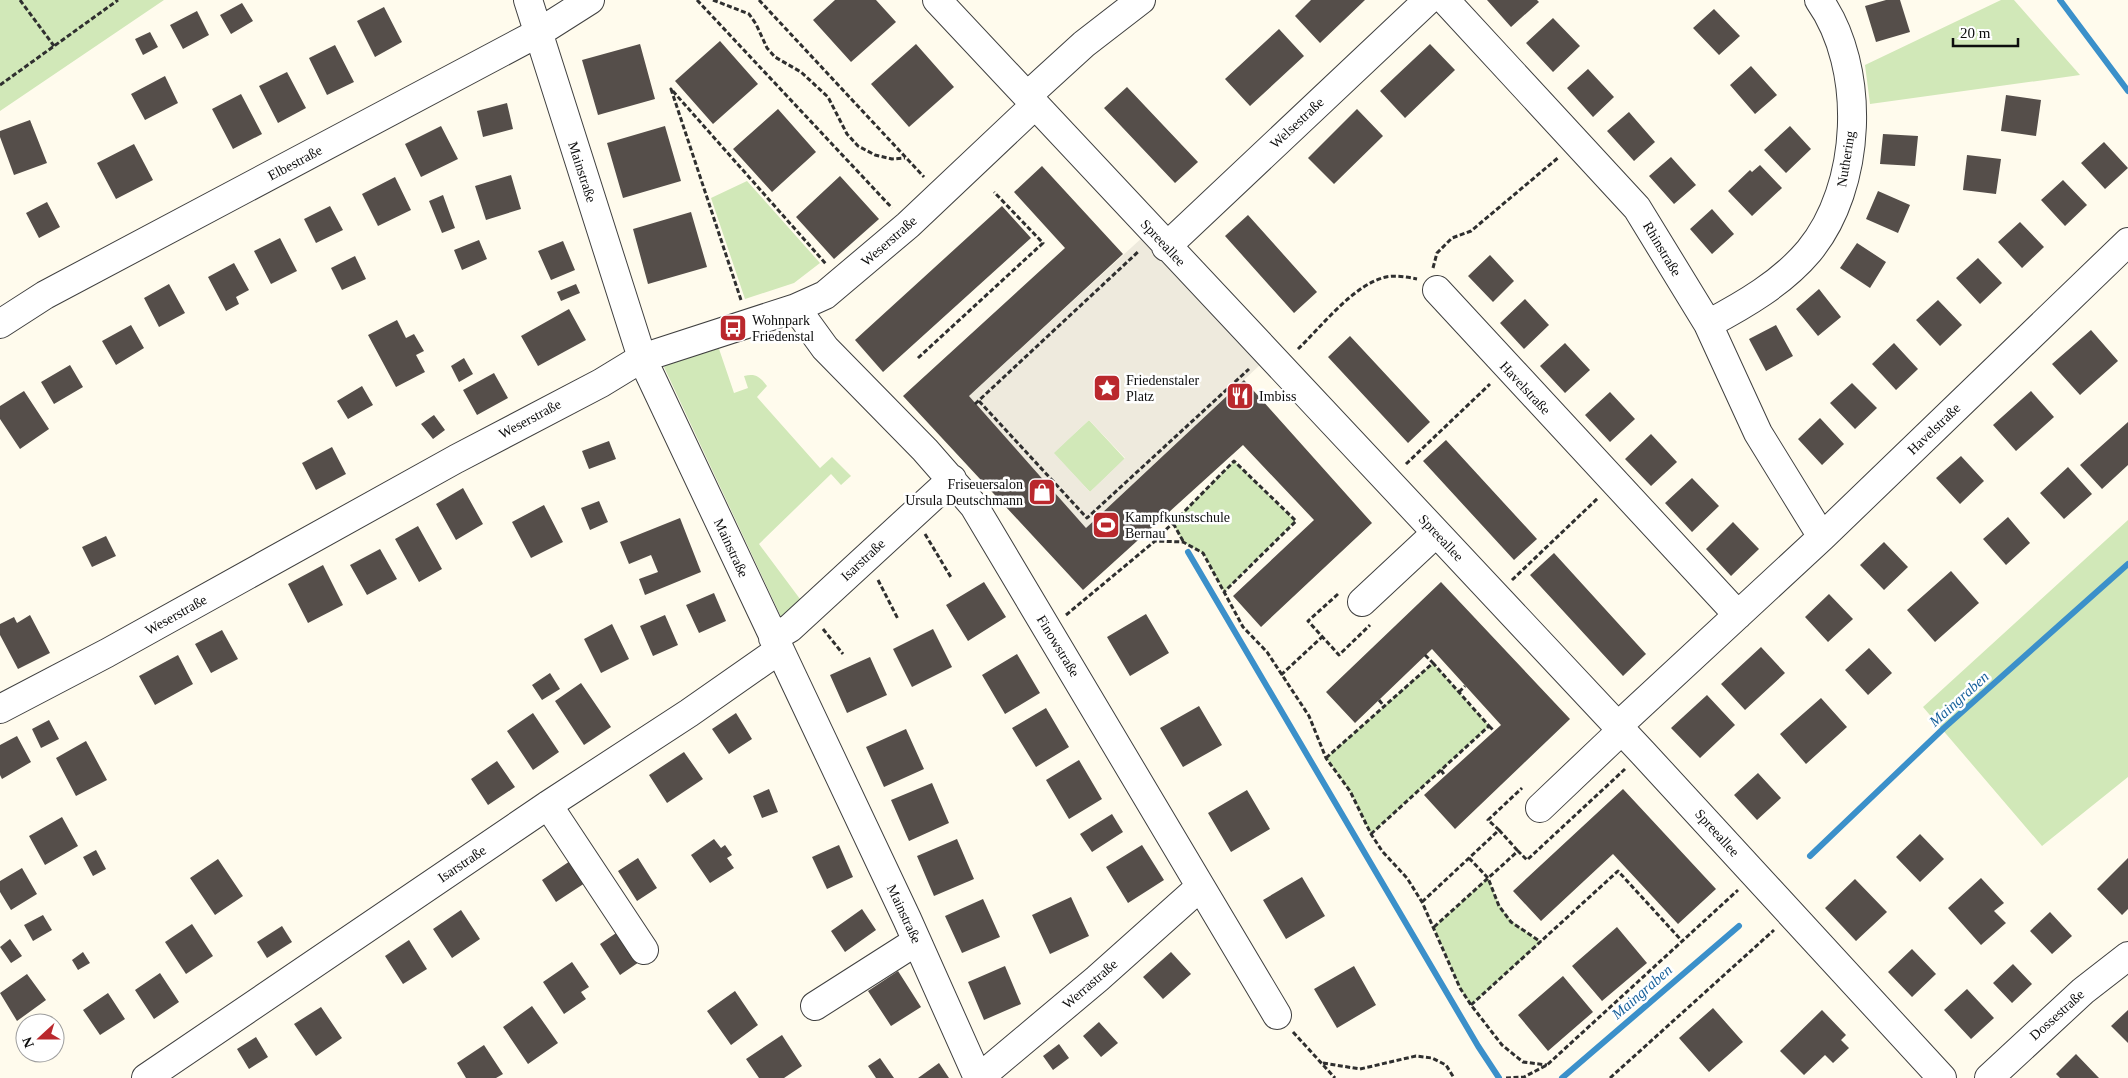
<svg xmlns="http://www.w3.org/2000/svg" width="2128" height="1078" viewBox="0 0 2128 1078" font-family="Georgia,serif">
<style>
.green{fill:#d1e8b8}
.plaza{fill:#eeeadd;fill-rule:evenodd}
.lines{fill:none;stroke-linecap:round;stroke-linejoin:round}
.stream{stroke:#3b90ca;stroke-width:6}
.building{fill:#554e4a}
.minor-casing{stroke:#404040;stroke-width:30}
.path{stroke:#2f2f2f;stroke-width:3;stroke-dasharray:5 2.5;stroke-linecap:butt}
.minor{stroke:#fff;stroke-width:28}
.labels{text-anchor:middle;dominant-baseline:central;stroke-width:5;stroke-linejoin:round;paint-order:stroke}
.street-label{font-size:14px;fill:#0d0d0d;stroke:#fff}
.poi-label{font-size:14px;fill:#0d0d0d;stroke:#fff;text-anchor:start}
.water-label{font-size:15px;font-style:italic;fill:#19629c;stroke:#fff}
</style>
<rect width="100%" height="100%" fill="#fffbed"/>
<path class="green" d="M0,0h164l-164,111z
M2001,0h13l66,75 -210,29 -5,-39z
M747,181l73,82 -26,20 -49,16 -34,-101z
M717,343l17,50 14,-5 -4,-12c12,-3 16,1 23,10l-10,11 63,71 12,-11 19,19 -10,9 -10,-11 -72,70 44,59 -20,18 -119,-254 6,-10z
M1089,420l36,39 -35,33 -37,-39z
M1234,461l61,60 -71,71 -20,-38 -21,-12 -10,-19z
M2128,520v257l-86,69 -119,-139z
M1433,663l56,63 -118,108 -21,-43 -24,-33z
M1488,878c14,38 20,42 53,64l-70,63 -11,-17 -26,-61z"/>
<path class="plaza" d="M1144,236l118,127 -176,165 -117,-132zM1089,420l36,38 -35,34 -36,-39z"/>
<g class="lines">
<path class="stream" d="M2060,0l68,91
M1188,552l290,494 21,32
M1810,856l134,-128 184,-164
M1562,1078l177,-152"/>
</g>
<path class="building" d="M835,0h41l20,22 -45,40 -38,-42z
M1311,0h54l-45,43 -25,-27z
M1487,0h50l2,2 -28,25z
M1886,0h14l10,32 -34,10 -11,-36z
M242,3l11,18 -22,13 -11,-19z
M384,7l18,35 -27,15 -18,-36z
M1714,9l26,27 -21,19 -26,-27z
M197,11l12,24 -26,14 -13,-24z
M1553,18l27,28 -27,26 -27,-29z
M1279,29l25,27 -54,50 -25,-27z
M150,32l8,15 -15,8 -8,-16z
M720,41l38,43 -45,40 -38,-43z
M640,44l15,55 -57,16 -16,-55z
M916,44l38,43 -45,40 -38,-43z
M1430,44l25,26 -50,48 -25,-27z
M335,45l19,37 -27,13 -18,-37z
M1751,66l26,29 -22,19 -25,-29z
M1588,69l26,28 -21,20 -26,-29z
M287,72l19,36 -28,15 -19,-37z
M165,76l13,27 -33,17 -14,-26z
M1127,87l71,75 -23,21 -71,-75z
M241,94l21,40 -29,15 -21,-40z
M2006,95l35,5 -5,36 -35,-5z
M507,103l6,26 -30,8 -6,-26z
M778,109l38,43 -44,40 -39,-43z
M1357,109l26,27 -49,48 -26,-26z
M1629,112l26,30 -21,19 -27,-30z
M30,120l17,43 -33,12 -14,-38v-6z
M441,126l17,33 -37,18 -16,-33z
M665,126l16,55 -58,17 -16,-55z
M1790,126l21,23 -25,24 -22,-23z
M1883,134l35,2 -3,30 -35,-2z
M2104,142l24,26 -23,21 -24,-26z
M134,144l19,36 -37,19 -19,-36z
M1967,155l34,4 -5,35 -33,-4z
M1671,157l25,28 -22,19 -25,-28z
M1760,165l22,23 -30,28 -24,-25 22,-21 2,2z
M1042,166l81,88 -154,142 117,132 158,-148 128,143 -111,104 -28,-31 81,-76 -71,-75 -160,145 -180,-194 162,-148 -51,-56z
M511,175l10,34 -35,11 -11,-34z
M840,176l39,43 -45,40 -38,-42z
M395,177l16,33 -33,16 -16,-32z
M2063,180l24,25 -22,21 -24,-26z
M1878,191l32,14 -12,28 -32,-14z
M443,195l12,33 -13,5 -13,-32z
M47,202l13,25 -21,11 -13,-25z
M330,206l13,24 -27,13 -12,-24z
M1002,206l29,32 -148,134 -28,-32z
M1712,209l22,25 -22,20 -22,-25z
M691,212l16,55 -59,17 -15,-55z
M1248,215l69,77 -23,21 -69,-77z
M2020,222l24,25 -22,21 -24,-26z
M280,238l17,33 -26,13 -17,-33z
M479,240l8,19 -25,11 -8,-20z
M563,241l12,29 -24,10 -13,-29z
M1857,243l29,19 -16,26 -30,-20z
M1490,255l24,26 -21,21 -25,-26z
M355,256l11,23 -24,11 -11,-22z
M1978,258l24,25 -22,21 -24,-26z
M234,263l15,27 -13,7 3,7 -13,7 -18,-34z
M169,284l16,29 -26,14 -15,-29z
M576,284l4,9 -19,8 -4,-9z
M1819,289l22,28 -23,19 -22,-27z
M1525,299l24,26 -25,24 -24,-26z
M1938,300l24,25 -22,21 -24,-26z
M569,309l17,31 -48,26 -17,-30z
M397,320l9,18 8,-4 10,17 -8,4 9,17 -29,15 -28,-52z
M131,325l13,23 -28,17 -14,-24z
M1776,325l17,31 -27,15 -17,-32z
M2091,330l27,31 -38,34 -28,-31z
M1350,336l80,86 -22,21 -80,-86z
M1565,343l25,27 -25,23 -25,-27z
M1894,343l24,26 -22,21 -24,-26z
M464,358l9,16 -14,8 -8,-16z
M70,365l13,22 -29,17 -13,-22z
M494,373l14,25 -31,17 -14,-25z
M1852,383l25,25 -22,21 -25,-26z
M362,386l11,19 -25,14 -11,-18z
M24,391l25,38 -29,20 -20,-30v-13z
M2031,391l23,26 -38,34 -23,-26z
M1610,392l25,27 -25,23 -25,-27z
M434,415l11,15 -12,9 -12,-15z
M1820,418l24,26 -22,21 -24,-26z
M2128,422v43l-26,24 -22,-24z
M1651,434l26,28 -26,24 -26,-27z
M1446,440l91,99 -23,21 -91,-99z
M609,441l7,18 -27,10 -7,-18z
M332,447l14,27 -30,16 -14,-27z
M1961,456l23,25 -24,23 -24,-26z
M2068,467l24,27 -28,25 -24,-26z
M1692,478l27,28 -27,26 -27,-29z
M463,488l20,36 -27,16 -20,-36z
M599,501l9,21 -18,8 -9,-22z
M544,505l19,37 -32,16 -19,-36z
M2008,517l22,26 -24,22 -23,-26z
M680,518l21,54 -56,23 -6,-16 19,-7 -7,-17 -22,9 -9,-22z
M1733,522l26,27 -28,27 -25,-27z
M418,526l24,43 -23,13 -24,-43z
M106,536l10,20 -24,11 -10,-20z
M1884,542l24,25 -24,23 -24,-25z
M380,549l17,30 -30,16 -17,-30z
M1554,553l92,101 -23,22 -93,-101z
M323,565l20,40 -35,18 -20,-39z
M1951,571l28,32 -44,39 -28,-32z
M984,582l22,35 -38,24 -22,-36z
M1441,582l129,137 -115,110 -31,-34 77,-70 -69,-76 -77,74 -29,-31z
M714,593l12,28 -27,12 -13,-28z
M1829,594l24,25 -25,23 -23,-25z
M1146,614l23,39 -39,23 -23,-39z
M30,615l20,38 -32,16 -18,-34v-11l14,-7 3,6z
M665,615l13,30 -25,11 -13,-30z
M612,624l17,35 -28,14 -17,-34z
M933,629l19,38 -40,20 -19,-38z
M222,630l16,29 -27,14 -16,-29z
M1761,647l24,26 -40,37 -24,-26z
M1869,648l23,25 -24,22 -23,-25z
M1017,654l23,39 -35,21 -23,-39z
M178,655l15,29 -38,21 -16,-29z
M870,657l17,38 -40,18 -17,-38z
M550,673l10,16 -18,11 -10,-15z
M581,683l30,44 -27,18 -29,-44z
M1707,695l28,30 -35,33 -29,-30z
M1821,698l26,29 -41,37 -26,-30z
M1199,706l23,39 -39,22 -23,-39z
M1046,708l23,39 -33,20 -24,-39z
M533,713l26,39 -26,18 -26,-39z
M736,713l16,26 -23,15 -17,-25z
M49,720l10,19 -18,9 -9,-19z
M906,729l18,40 -40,18 -18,-40z
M17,736l14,26 -29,17 -2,-4v-30z
M86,741l21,39 -31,16 -20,-38z
M684,752l19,27 -36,24 -18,-28z
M1079,760l23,39 -33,20 -23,-39z
M497,761l18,26 -27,18 -17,-26z
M1758,773l23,25 -24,22 -23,-25z
M932,783l17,40 -40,18 -18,-41z
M769,789l9,23 -16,6 -9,-22z
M1623,789l93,100 -38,35 -65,-70 -72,67 -28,-30z
M1247,790l23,39 -39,23 -23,-39z
M1112,814l11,18 -31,20 -12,-18z
M62,817l16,29 -33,19 -16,-29z
M1920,834l24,25 -24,23 -24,-25z
M714,839l7,9 4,-3 7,10 -5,3 7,10 -24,15 -19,-28z
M957,839l17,40 -40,17 -17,-40z
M839,845l14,32 -26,12 -15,-32z
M1142,845l22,35 -36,23 -22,-36z
M96,850l10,19 -13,7 -10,-19z
M638,858l19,30 -20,13 -19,-30z
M2128,858v51l-6,6 -25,-26z
M218,859l25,37 -28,19 -25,-37z
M573,859l15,22 -32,21 -14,-22z
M22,868l15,26 -26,16 -11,-18v-11z
M1302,877l23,39 -39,23 -23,-39z
M1981,878l23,25 -10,8 12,12 -25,22 -33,-37z
M1855,879l32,33 -31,29 -31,-33z
M1071,897l18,39 -39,18 -18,-39z
M983,899l17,38 -38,16 -17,-37z
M862,909l14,21 -31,22 -14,-21z
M461,910l19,29 -28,19 -19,-29z
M2050,912l22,24 -20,18 -22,-23z
M43,915l9,15 -19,11 -9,-16z
M192,924l21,32 -27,18 -21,-32z
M282,926l10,16 -25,16 -10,-16z
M625,927l20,31 -25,17 -20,-31z
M1617,927l30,36 -45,38 -30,-35z
M10,939l12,17 -11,7 -11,-16z
M409,940l18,29 -24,15 -18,-28z
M1912,949l24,25 -24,23 -24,-25z
M83,952l7,11 -12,7 -6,-10z
M1171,952l20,22 -28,25 -20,-22z
M572,962l17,25 -8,5 5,7 -22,15 -21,-32z
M2013,964l19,20 -20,19 -19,-20z
M1005,966l16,38 -37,16 -16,-38z
M1354,966l22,39 -39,23 -23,-39z
M898,971l23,36 -30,19 -23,-35z
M160,973l19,29 -25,17 -19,-29z
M27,974l19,26 -29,21 -17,-28z
M1563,976l30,36 -45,39 -30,-36z
M1967,989l27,29 -23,21 -27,-29z
M735,991l23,34 -27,20 -24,-34z
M108,993l17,26 -25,16 -17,-25z
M532,1006l26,37 -30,21 -25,-37z
M321,1007l21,31 -26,18 -22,-32z
M1713,1008l30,34 -34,30 -30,-34z
M1822,1010l24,25 -5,5 8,8 -16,15 -8,-8 -21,20 -24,-24z
M2128,1010v33l-17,-17z
M1099,1022l19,21 -17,14 -18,-21z
M782,1035l20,31 -18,12h-25l-13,-19z
M256,1037l12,20 -19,12 -12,-20z
M1059,1044l10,14 -16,12 -10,-14z
M484,1045l19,29 -7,4h-30l-9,-15z
M2076,1054l23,24h-39l-4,-4z
M880,1058l14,20h-18l-8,-12z
M939,1063l10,15h-31z"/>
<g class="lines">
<g class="minor-casing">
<path id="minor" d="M528,0l114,358 265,561 71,159
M937,0l706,753 299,325
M1445,0l192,208 71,116 50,109 64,104
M1027,96l57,-52 57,-44
M1166,247l262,-247
M1437,290l301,325
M796,308l29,40 100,102 49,56 303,509
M0,324l45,-29 493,-262 52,-33
M1708,324c36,-19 74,-41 101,-73 53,-64 58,-183 10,-251
M1362,602l74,-69
M773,638l17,-10 162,-149
M0,709l107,-56 349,-194 145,-76 41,-25 154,-50 29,-13 83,-70 127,-120
M1618,726l204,-189 306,-295
M548,805l96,145
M1540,808l82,-78
M815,1006l102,-65
M146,1078l402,-273 141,-92 90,-63
M979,1078l118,-99 103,-92
M1989,1078l94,-87 45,-35"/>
</g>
<path class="path" d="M20,0l34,46
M697,0l195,208
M713,0l36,14 7,10 11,24 8,9 26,15 27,25 19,37 11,12 17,9 17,4 13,-1
M759,0l165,177
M0,85l118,-85
M1433,268l4,-15 15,-15 19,-7 88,-74
M741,300l-70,-211 155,175
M1298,349c24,-23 56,-65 88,-72 10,-2 21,0 31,2
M918,358l125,-115 -49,-51
M979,401l108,117 162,-149
M975,404l164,-153
M1406,464l84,-80
M925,534l27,45
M1155,540l18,-17
M1183,541l-10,-18 61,-62 62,60 -72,71
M878,580l20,39
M1512,580l86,-82
M1338,594l-30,27 31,34 31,-30
M1066,615l89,-74 28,1 20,11 40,74 24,25 42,64 17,42 24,33 21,43 11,17 25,27 15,24 38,86 11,17 31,40 21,17 24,3
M823,629l20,25
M1425,655l8,8
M1281,675l42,-39
M1459,692l6,-6
M1379,700l5,6
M1489,726l5,5
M1326,758l107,-95 56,63 -118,108
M1441,770l4,6
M1499,830l19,21
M1469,858l19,20 11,28 12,16 30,20
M1422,902l77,-72 -11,-10 34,-32
M1434,927l84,-76 9,9 98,-91
M1471,1005l147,-134 64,70
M1293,1032l42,46
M1323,1063l37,6 56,-13 16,2 14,7 8,13
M1506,1078l18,-1 23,-12 191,-175
M1610,1078l164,-148"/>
<use href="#minor" class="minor"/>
</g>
<defs>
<g id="bus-square" transform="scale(1.4375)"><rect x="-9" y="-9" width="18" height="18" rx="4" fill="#ba282d" stroke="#fff"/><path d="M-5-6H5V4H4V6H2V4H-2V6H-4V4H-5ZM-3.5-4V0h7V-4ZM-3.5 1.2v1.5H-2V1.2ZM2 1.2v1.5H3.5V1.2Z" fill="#fff"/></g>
<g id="sight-square" transform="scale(1.4375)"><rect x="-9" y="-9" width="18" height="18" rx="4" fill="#ba282d" stroke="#fff"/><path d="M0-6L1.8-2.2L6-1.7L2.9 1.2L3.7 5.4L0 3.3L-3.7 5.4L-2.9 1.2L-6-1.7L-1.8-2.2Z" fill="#fff"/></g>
<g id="restaurant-square" transform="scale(1.4375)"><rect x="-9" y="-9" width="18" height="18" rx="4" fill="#ba282d" stroke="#fff"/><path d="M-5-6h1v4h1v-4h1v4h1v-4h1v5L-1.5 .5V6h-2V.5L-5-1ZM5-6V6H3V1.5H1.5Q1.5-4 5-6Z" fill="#fff"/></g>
<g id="shop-square" transform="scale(1.4375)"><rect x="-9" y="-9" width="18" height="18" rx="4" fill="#ba282d" stroke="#fff"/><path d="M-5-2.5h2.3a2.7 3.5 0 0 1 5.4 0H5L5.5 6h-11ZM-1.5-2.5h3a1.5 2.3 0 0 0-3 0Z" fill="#fff"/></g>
<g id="stadium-square" transform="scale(1.4375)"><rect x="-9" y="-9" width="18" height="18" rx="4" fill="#ba282d" stroke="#fff"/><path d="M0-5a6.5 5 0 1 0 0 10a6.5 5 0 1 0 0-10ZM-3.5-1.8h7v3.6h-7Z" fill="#fff"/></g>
</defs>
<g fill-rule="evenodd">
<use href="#bus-square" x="733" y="328"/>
<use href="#sight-square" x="1107" y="388"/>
<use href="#restaurant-square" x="1240" y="396"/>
<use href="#shop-square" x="1042" y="492"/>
<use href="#stadium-square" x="1106" y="525"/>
</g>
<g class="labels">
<g class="street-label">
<text transform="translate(1297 123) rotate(-43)">Welsestraße</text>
<text transform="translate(1846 159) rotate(-81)">Nuthering</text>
<text transform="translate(295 163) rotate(-28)">Elbestraße</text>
<text transform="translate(582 172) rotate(72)">Mainstraße</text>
<text transform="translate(889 241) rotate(-41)">Weserstraße</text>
<text transform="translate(1163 243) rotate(47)">Spreeallee</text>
<text transform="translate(1662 249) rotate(59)">Rhinstraße</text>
<text transform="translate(1525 388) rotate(47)">Havelstraße</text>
<text transform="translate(530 419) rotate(-28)">Weserstraße</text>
<text transform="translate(1934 429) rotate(-44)">Havelstraße</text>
<text transform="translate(1441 538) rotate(47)">Spreeallee</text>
<text transform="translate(731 548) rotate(65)">Mainstraße</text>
<text transform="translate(863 560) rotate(-43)">Isarstraße</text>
<text transform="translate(176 615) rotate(-29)">Weserstraße</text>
<text transform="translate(1058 646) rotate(59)">Finowstraße</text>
<text transform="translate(1717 833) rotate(48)">Spreeallee</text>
<text transform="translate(462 864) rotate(-34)">Isarstraße</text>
<text transform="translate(904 914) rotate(65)">Mainstraße</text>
<text transform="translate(1090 984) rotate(-41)">Werrastraße</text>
<text transform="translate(2057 1015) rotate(-42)">Dossestraße</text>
</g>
<g class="poi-label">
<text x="752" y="320">Wohnpark<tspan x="752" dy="16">Friedenstal</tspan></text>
<text x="1126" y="380">Friedenstaler<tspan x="1126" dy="16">Platz</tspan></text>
<text x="1259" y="396">Imbiss</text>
<text x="1023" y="484" text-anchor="end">Friseuersalon<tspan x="1023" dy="16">Ursula Deutschmann</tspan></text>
<text x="1125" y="517">Kampfkunstschule<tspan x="1125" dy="16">Bernau</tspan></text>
</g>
<g class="water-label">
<text transform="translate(1959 699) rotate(-42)">Maingraben</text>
<text transform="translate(1642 992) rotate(-41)">Maingraben</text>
</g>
</g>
<g transform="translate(40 1038) rotate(249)"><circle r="24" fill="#ffffff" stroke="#9e9e9e"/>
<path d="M0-4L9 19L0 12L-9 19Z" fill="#ba282d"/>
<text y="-8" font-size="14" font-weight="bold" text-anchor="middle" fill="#0d0d0d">N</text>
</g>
<path d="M1953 38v8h65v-8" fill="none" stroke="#0d0d0d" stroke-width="2.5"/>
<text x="1960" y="38" font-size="15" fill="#0d0d0d" stroke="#ffffff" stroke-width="4" paint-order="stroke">20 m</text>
</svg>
